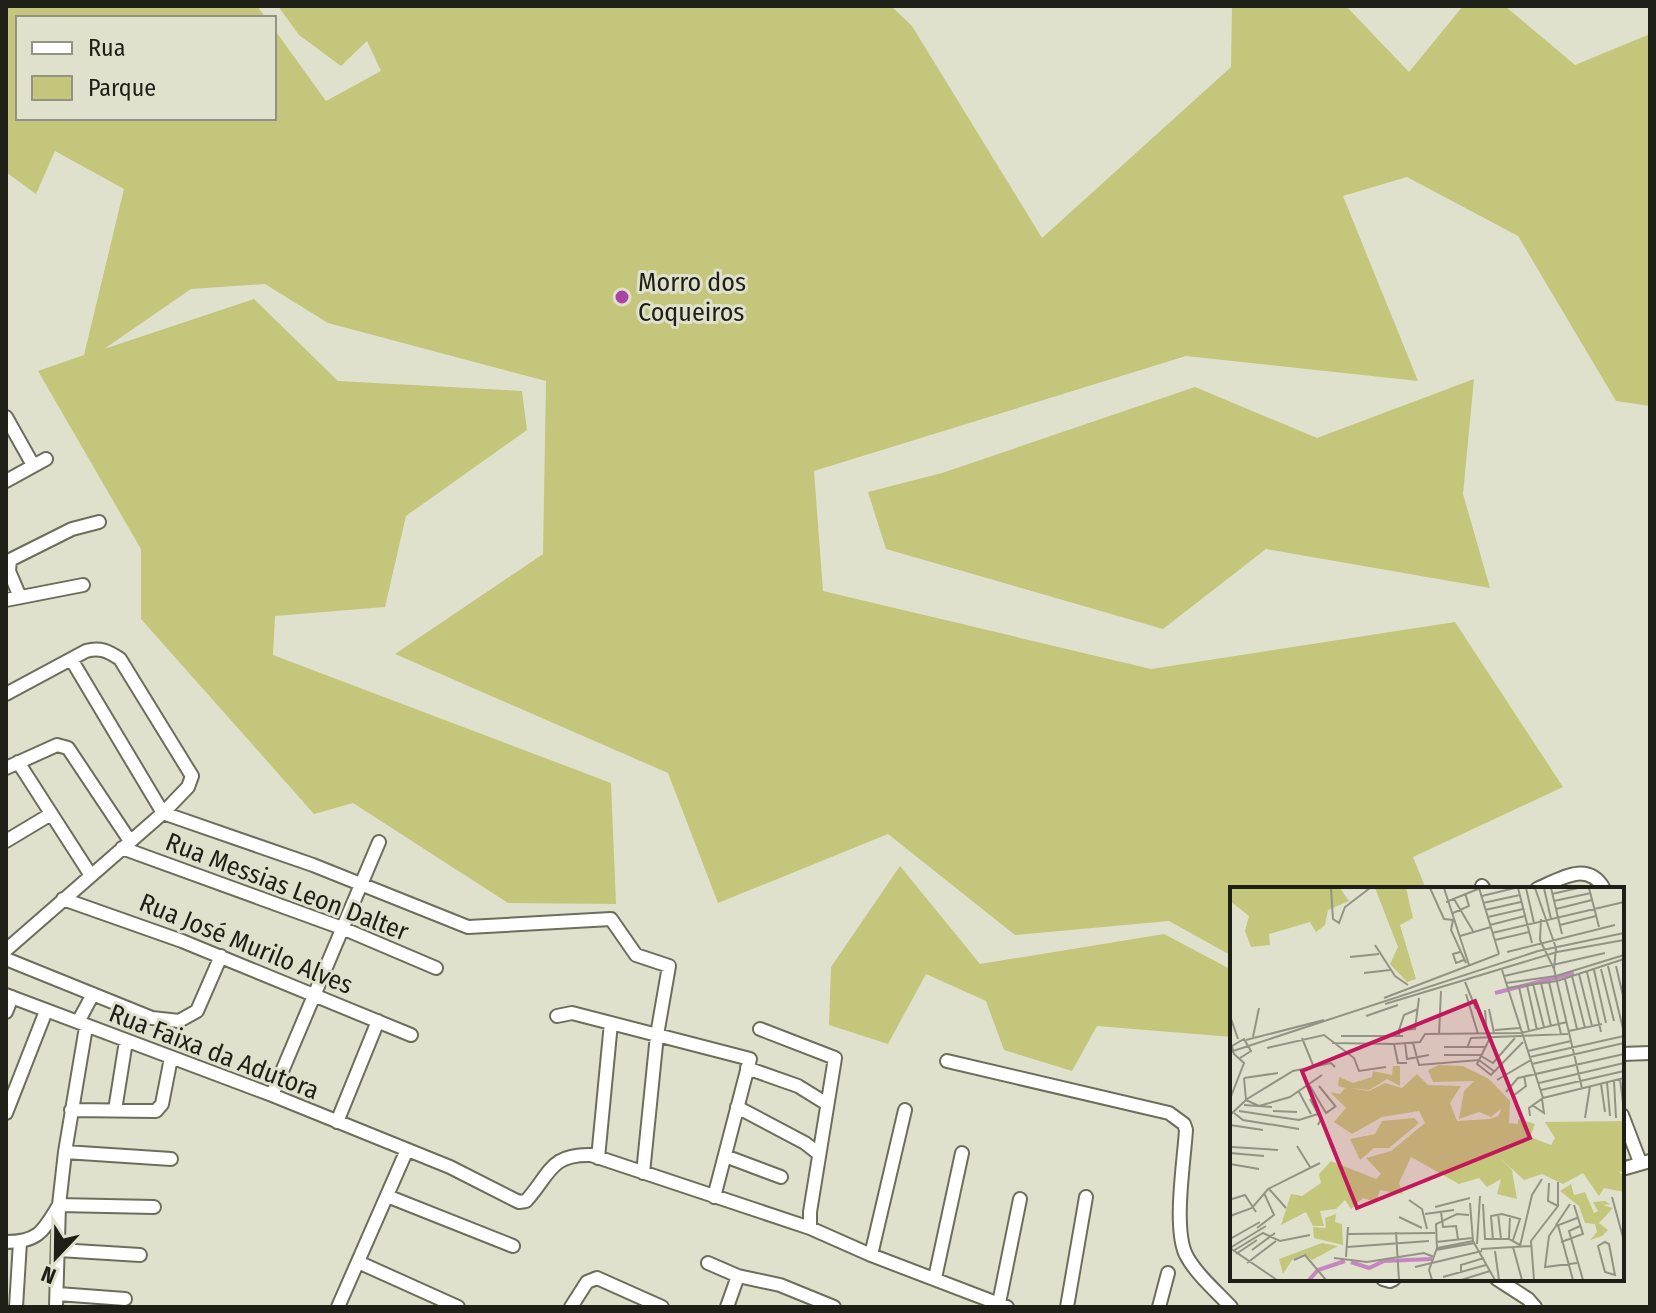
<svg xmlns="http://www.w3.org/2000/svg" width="1656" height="1313" viewBox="0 0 1656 1313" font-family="'Fira Sans Condensed',sans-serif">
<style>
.green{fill:#c4c67b}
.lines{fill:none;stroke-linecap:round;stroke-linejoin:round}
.minor-casing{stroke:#6c6d5b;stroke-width:16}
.minor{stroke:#fff;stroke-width:12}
.poi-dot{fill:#ab44a7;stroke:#e0e1cd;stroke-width:3}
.labels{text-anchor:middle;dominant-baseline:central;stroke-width:6;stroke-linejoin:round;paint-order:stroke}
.poi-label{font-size:26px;fill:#1e1f17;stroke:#e0e1cd;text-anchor:start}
.street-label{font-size:26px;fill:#1e1f17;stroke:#e0e1cd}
.inset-river{fill:none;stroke:#c687c1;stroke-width:4}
.inset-road{fill:none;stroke:#929384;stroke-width:2}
.view{fill:#c2185b;fill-opacity:0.15;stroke:#c2185b;stroke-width:4}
.inset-edge{fill:none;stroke:#1e1f17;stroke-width:4}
</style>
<rect width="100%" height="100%" fill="#e0e1cd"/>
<path class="green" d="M6,6h251l9,12h-248v100h256v-89l52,72 55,-30 -14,-30 -26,25 -42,-31 -21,-29h613l21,20 130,212 189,-171 1,-61h114l63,66 54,-66h42l70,59 75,-31v372l-34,-5 -98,-165 -111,-59 -64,19 75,185 -232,-25 -372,115 9,120 328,78 304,-47 108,165 -150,70 13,32h-194v67l-63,-35 -154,14 -127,-101 -170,69 -50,-130 -273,-119 148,-100 3,-173 -218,-58 -63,-39 -74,5 -87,60 150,-50 84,82 184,10 5,39 -121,86 -21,91 -110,9 -2,39 338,128 5,121 -108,-1 -155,-100 -39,11 -173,-195v-70l-103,-178 46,-16 40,-166 -69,-38 -19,43 -30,-22z
M1474,379l-11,115 27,94 -224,-39 -103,80 -277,-80 -18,-57 74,-19 253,-86 122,51z
M900,866l80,98 184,-30 68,36v67l-135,-11 -25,45 -68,-21 -18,-49 -60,-27 -38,70 -59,-19 2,-58z"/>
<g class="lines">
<g class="minor-casing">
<path id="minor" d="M6,417l27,48
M6,481l40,-22
M20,597l-11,-26 1,-11 62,-31 27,-7
M6,600l77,-15
M71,659l92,154 150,52 155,62 143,-8 25,36 33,11 -12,69 -14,138
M6,694l80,-43c14,-4 22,0 34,8l72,117 -4,11 -25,26 -157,137
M18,762l72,112
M6,768l51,-23 11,3 62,93
M6,841l45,-27
M122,848l220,80 94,40
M1482,886l2,3
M1537,889c23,-10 51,-29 67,0
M63,899l119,42 229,94
M6,959l146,59 27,3 18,-10 24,-55
M6,995l266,100 178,72 69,35 7,-1c25,-28 24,-47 65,-46l219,73
M6,1012l6,-15
M557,1016l15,-3 178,46 -36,138
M78,1022l15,-28
M760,1029l75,29 -25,154v16l61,27 136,52
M1622,1054l28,-1
M947,1061l222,52 15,11 2,6c-2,32 -13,98 0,125 10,19 30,36 45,52
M747,1068l51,18 29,18
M272,1095l107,-253
M737,1107l68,36 14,11
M71,1110l85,1 6,-7 9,-46
M115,1110l11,-69
M6,1113l40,-102
M1622,1115l18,47
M337,1122l41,-101
M65,1152l106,7
M725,1156l56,21
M598,1158l13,-135
M1622,1169l28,-8
M387,1196l126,50
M6,1242c33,0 37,-11 53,-37l95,2
M59,1250l81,5
M871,1255l34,-145
M358,1262l100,45
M708,1263l30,13 42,9 54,22
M935,1278l27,-125
M1383,1279l7,2 4,-2
M1497,1279l31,20 7,8
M58,1294l67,5
M999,1303l21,-104
M16,1307l4,-65
M56,1307l3,-102 6,-53 21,-125
M338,1307l68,-155
M571,1307l16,-25 10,-4 65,29
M727,1307l11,-31
M1067,1307l19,-110
M1159,1307l9,-34"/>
</g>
<use href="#minor" class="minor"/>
</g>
<circle class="poi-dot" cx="622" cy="297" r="8"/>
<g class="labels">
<g class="poi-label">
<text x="638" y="282">Morro dos<tspan x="638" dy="30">Coqueiros</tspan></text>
</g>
<g class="street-label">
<text transform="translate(287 887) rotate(21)">Rua Messias Leon Dalter</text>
<text transform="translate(246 944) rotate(22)">Rua José Murilo Alves</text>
<text transform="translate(214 1052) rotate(21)">Rua Faixa da Adutora</text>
</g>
</g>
<g transform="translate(1230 887)">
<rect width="394" height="394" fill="#e0e1cd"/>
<path d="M0,1h110l9,13 -21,9 -3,15 -9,7 -6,-10 -41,12 1,11 -19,2 -6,-16 4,-15 -19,-15zM145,1h31l7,30 -13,7 16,54 -9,3 -17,-18 8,-17zM209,178l24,1 26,13 21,22 -1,22 9,1v-5l17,5 -5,13 21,8 4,-7 -10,-16 79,-1v52l-6,-2 6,5v16l-20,-4 -5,8 -16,-23 -20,11 -21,-10 -18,6 -24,-22 12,12 5,29 -20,-5 4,-15 -14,8 -8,-9 -20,6 -48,-27 -12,26 4,11 -23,-4 -4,12 -13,-4 -12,11 -6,-9 -9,9 -16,2 4,15h-11l-7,-14 -25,13 10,-31 11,2 19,-13 -2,-9 12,-13 45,18 5,-5 -15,-16 25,-7 34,-28 -6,-12 -37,6 -30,17 -18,-12 12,-14 -16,-16 10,2 5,-6 -7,-2 1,-9 14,6 19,-6 1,-6 19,4 1,-9h7v20l-13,-7 -18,11 -19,-2 19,3 16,-8 17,5 15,-14 11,11 33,1 -11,17 7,18 33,-2 8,-3 4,-8 -11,9 -12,-5 -20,7 5,-28 10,-10 -41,1 -5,-12zM184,231l5,5 -30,25h-15l-14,12 -10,-21 25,-5 7,-13zM341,297l3,11 11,-3 9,21 4,-2 -5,-9 12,-1 5,3 -7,1 10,3 -14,15 9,7 -6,6 -12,4 7,-8 -2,-8 -10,-1 -6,-17 -19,-15zM106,327l-1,8 7,2 1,21 -29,-7 -1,-11 13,1 -1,-10zM92,356l16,3 -26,14 -8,-6 -12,6 -9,14 -4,-15z" fill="#c4c67b"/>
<path class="inset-river" d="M265,106l79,-20M121,375l18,6 15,-7 48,-2M79,393l9,-10 27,-9"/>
<path class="inset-road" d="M101,1l2,31 6,4 6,-16 25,-19M200,1l14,31 10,1M214,1l25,77M249,1l20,66M288,1l14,55M296,1l8,35M305,1l21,60 -2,21 28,119M314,1l7,31M321,1l11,46M359,1l10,39M322,7l26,-6M252,9l33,-8M224,12l19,32M324,14l37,-8M216,15l32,-13M253,16l37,-8M326,22l36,-9M255,23l36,-8M223,26l16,-7 -4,-13M258,30l35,-8M311,32l-1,21 14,29M223,33l-2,10 15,33M260,38l35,-9M330,38l36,-9M262,46l132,-31M230,49l31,-9M265,53l34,-8M145,58l20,31 13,9M230,65l-7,2 3,9 8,-3M277,65l108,-27M120,70l29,-3M378,79l16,67M386,79l8,34M371,82l13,52M272,83l41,128M364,83l12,53M357,85l14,60M134,86l26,-3M349,87l13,52M274,89l101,-23M342,89l13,52M335,92l12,50M235,95l11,27M319,95l12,52M276,96l50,-7 68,-21M311,96l10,43M303,97l11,43M297,98l10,45M289,100l10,44M277,101l50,-7 67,-22M236,107l12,40M154,111l115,-44M155,117l172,-52 67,-12M259,122l5,24M255,123l2,24M0,129l8,23M136,129l32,-11M169,143l5,-15 14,-6M265,143l25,-2M339,144l33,-7M209,148l2,-44M111,149h62M169,149v-6l16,-1 4,-31M23,150l6,-29M72,151l11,27M260,151l-13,26 14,11 32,-33M16,153l78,-20M102,156l62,1 4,19h9M175,156l2,16 22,-4M183,156l6,22 60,-5 16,12M164,157l26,-2 5,-8 96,-1 46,-11M214,160h41M37,161l57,-13 30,23 5,13 27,-4M237,161l4,-10 97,-4M298,164l43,-10M0,165l308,-101 86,-18M214,168h37M251,169l12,7 22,-25M300,170l94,-21M302,177l92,-21M14,191l34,-5M390,192l4,32M267,193l34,-20M384,194l2,37M377,195l3,34M309,196l85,-20M371,197l4,28M80,199l16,27 10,-7M89,199l17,21M311,203l83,-19M69,205l12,22M276,205l12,-14 106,-24M283,209l13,-10 -2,-10M0,212l14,-36 -10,-9 -2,-8 12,-7 7,12 -11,7M17,212l46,-28 38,-8 4,4M80,212l11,20 -3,6M16,213l13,6 31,-9 32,-22M14,218l28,2M302,218l12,8 -2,-14M9,224l60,9 19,-6M43,224l24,1M4,226l9,7 56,9M0,228l16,-15 -2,-22M300,229l-1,-8 14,-10 81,-20M355,231l5,-32M0,238l33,5M67,259l13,21M2,260l46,3M0,266l34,3M0,277l29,5M319,296l-1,18 10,5M39,302l17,19M382,310l12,44M2,312l13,-4 11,17M179,313l13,9 5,20M240,316l3,38M253,317l2,35h24M205,320l35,-9M211,325l2,15 13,-1 2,13M195,327l29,-4M268,327l3,25M0,329l22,-8 16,-19 52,-26M280,329l-1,23 11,6M169,330l23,11M326,338l14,-21M328,338l15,55M36,339l-36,22 47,32M350,339l-11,5 14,49M27,341l17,-13 -10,-22M166,345l3,48M118,347l87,-1M0,352l30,-17M263,353l-2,-24 11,-2 18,5 -7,21M243,354l22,39M206,355l36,-4M331,355l22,-8 -9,-29M375,355l4,2 6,31 -10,-3 -7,-26zM247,357l3,-48M290,359l12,-51 10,-16M117,360l82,-6M283,360l9,33M207,361l36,-7M251,362l50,-3M22,363l23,-17M206,363l39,-7M3,364l30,-18 17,8 30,-6M265,364l4,29M6,367l21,-14M116,370l2,-30M104,371l33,4 57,-9 10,4M64,373l11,-5 21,25M17,376l29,-22M347,376l-32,4 4,-31 7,-10 21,-8M185,380l67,-16M231,385v-7l23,-7M213,390l43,-12M202,393l-3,-10 8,-22 -1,-24 21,-10 12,1M231,393l29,-9M304,393l-3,-39 27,-35v-24"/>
<path class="view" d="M245,114l55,137 -173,70 -55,-137z"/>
<rect width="394" height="394" class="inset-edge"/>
</g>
<rect width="1656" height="1313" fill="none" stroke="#1e1f17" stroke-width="16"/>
<rect x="16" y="16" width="260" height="104" fill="#e0e1cd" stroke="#929384" stroke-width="2"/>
<rect x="32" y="42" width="40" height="12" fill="#ffffff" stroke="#929384" stroke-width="2"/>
<text x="88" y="56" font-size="24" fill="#1e1f17">Rua</text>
<rect x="32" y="76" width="40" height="24" fill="#c4c67b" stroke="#929384" stroke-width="2"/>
<text x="88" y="96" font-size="24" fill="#1e1f17">Parque</text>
<g transform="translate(56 1257) rotate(202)" stroke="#e0e1cd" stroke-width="6" paint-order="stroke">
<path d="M0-6L14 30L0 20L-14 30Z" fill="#1e1f17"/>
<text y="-12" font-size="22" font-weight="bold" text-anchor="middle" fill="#1e1f17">N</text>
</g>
</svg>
